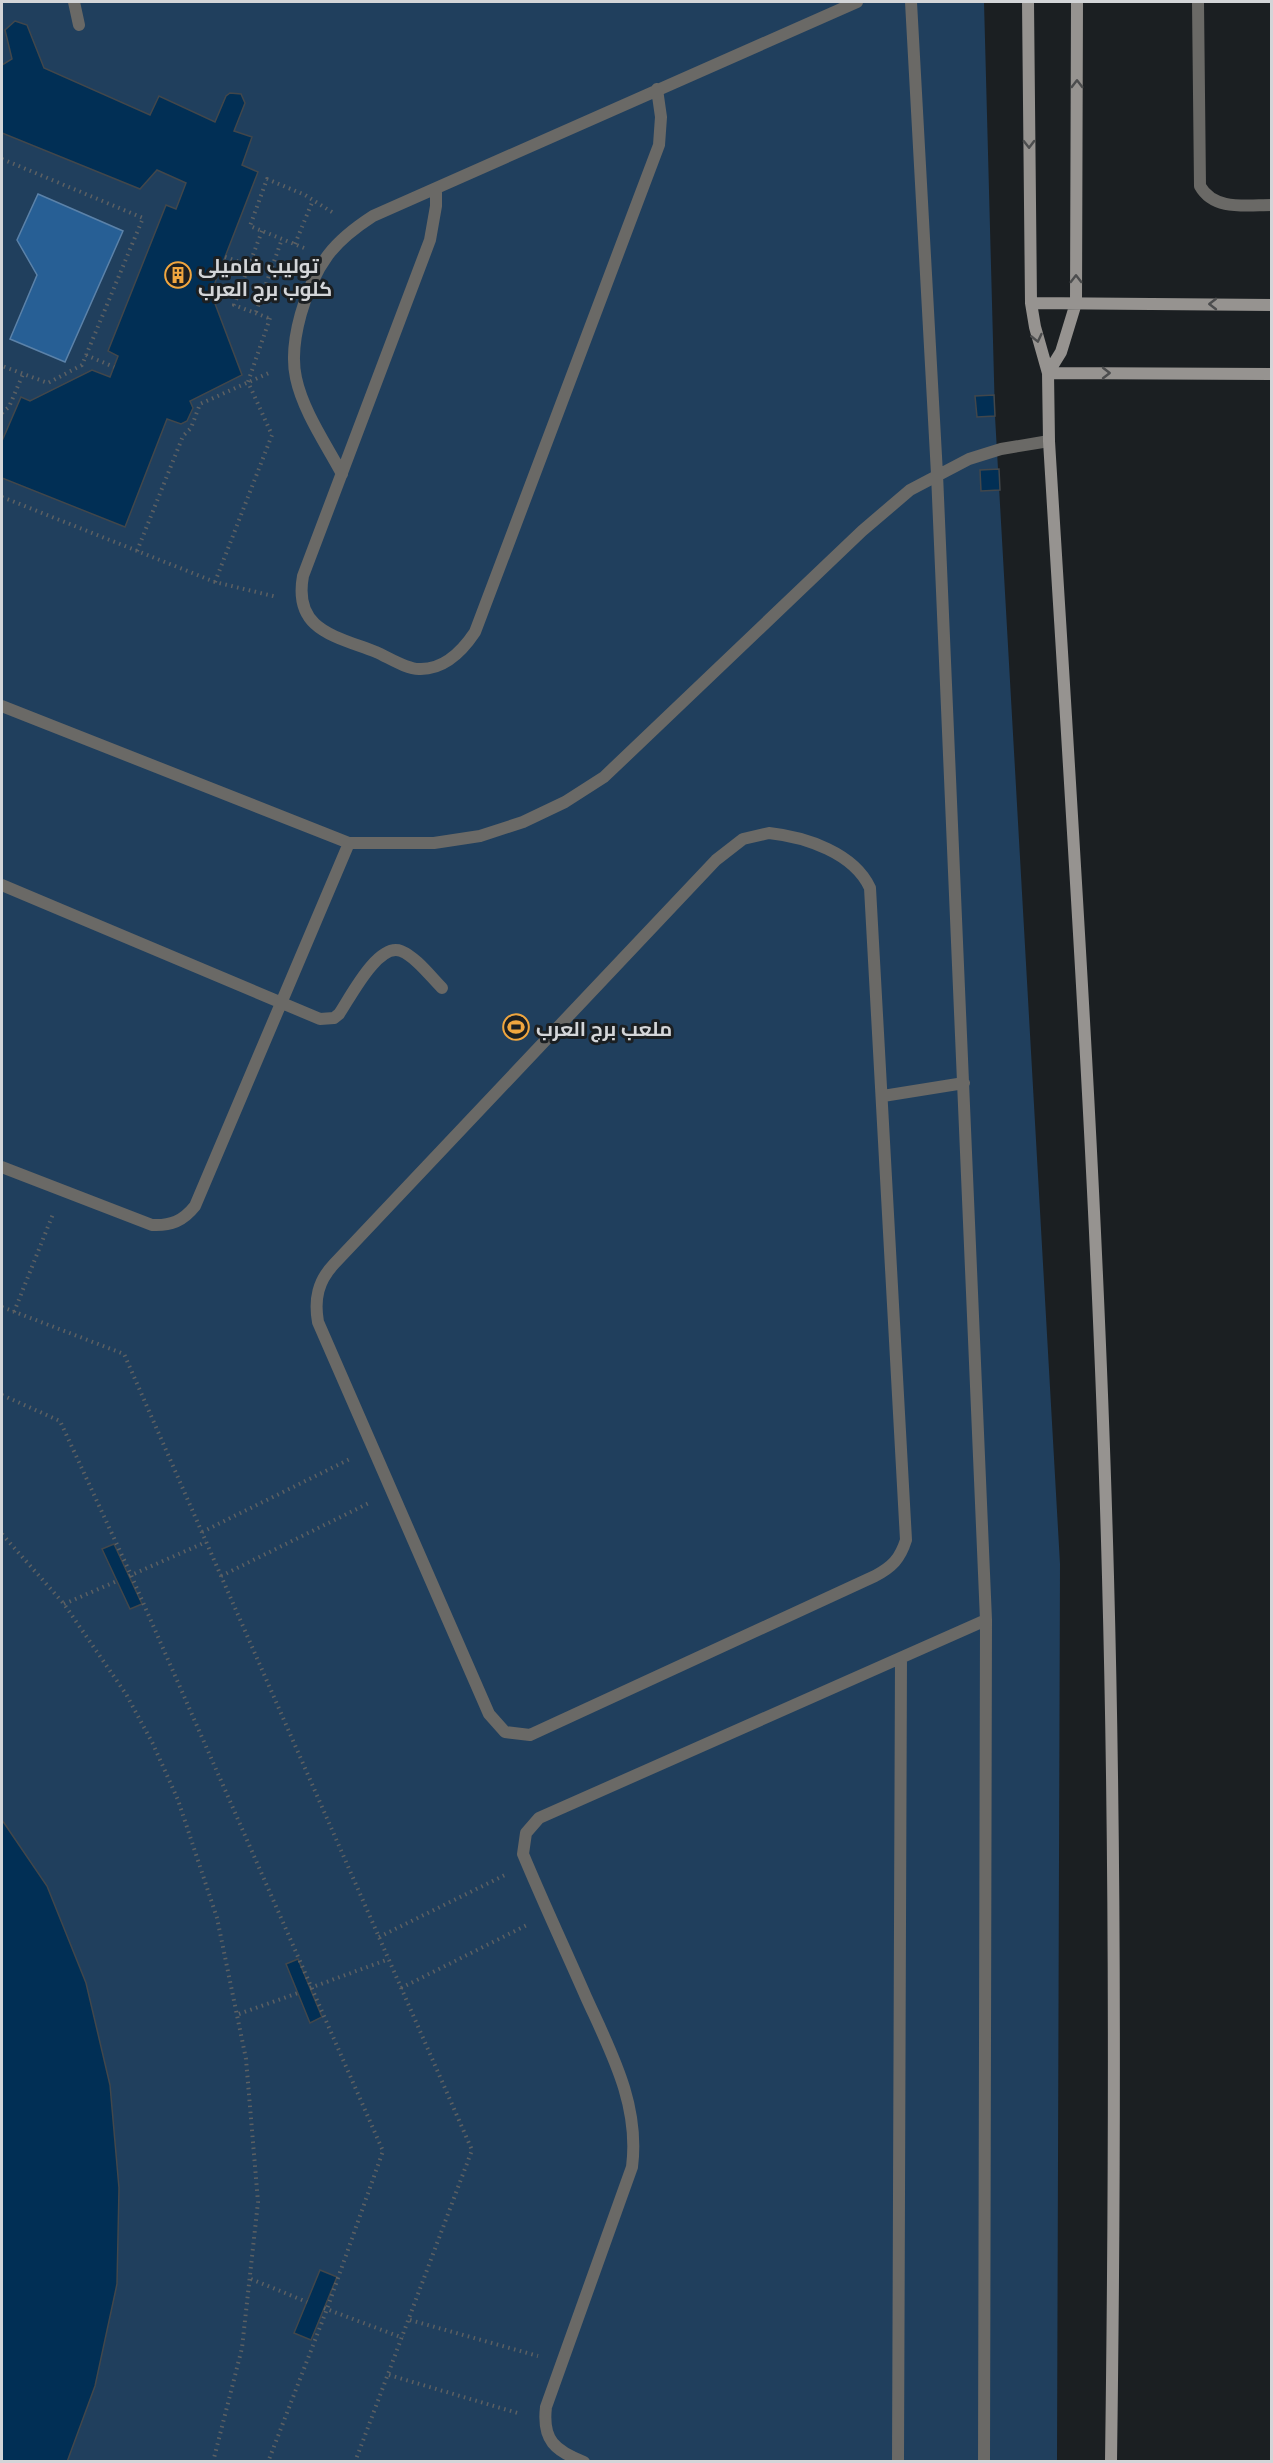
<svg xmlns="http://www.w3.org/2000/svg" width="1273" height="2463" viewBox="0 0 1273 2463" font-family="'Playfair Display',Cairo,serif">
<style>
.green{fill:#203f5d}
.water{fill:#275f95;stroke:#5b82a9;stroke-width:1.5}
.building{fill:#012f55;stroke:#42474b;stroke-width:1.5}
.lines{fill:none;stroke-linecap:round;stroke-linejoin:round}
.path{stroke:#5c6063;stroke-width:4;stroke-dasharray:1.5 4.5;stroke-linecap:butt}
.lane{stroke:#6a6966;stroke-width:12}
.secondary{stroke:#969390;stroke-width:12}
.oneway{stroke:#4c4d4e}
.labels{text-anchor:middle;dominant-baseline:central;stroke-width:6;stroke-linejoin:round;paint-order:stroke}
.poi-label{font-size:20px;font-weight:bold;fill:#d3d5d8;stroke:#1b1f22;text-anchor:start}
</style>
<rect width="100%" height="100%" fill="#1b1f22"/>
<path class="green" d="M2,2h982l11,414 65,1148 -3,897 -1055,1z"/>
<path class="water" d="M38,194l85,37 -58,131 -55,-23 27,-64 -20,-35z"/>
<path class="building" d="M15,21l12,4 17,43 106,47 9,-19 56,26 11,-26 4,-3 11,1 4,9 -11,28 18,6 -10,28 16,7 -47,121 31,82 -52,26 3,7 -6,13 -6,3 -14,-5 -42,108 -123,-49v-37l19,-44 9,4 62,-31 18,7 8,-21 -10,-5 58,-146 10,4 10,-26 -29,-13 -17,19 -138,-56v-68l10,-6 -7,-29z
M994,395l1,21 -18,1 -2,-21z
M999,469l1,21 -19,1 -1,-21z
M114,1544l28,60 -12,5 -28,-60z
M2,1820l45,66 39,97 24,102 9,103 -2,96 -22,102 -28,76h-65z
M298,1959l24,58 -12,6 -24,-59z
M320,2270l17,7 -26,63 -17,-7z"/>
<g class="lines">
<path class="path" d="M2,159l141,59 -61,147 -34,18 -46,-17
M262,231l-28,74 37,14
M295,244l18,-44
M304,248l-54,-22 17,-47 38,16 30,19
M225,257l24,8
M256,312l26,-73
M86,355l28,12
M2,413l7,-6 14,-33
M2,497l213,85 62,15
M137,551l46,-115 8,-8 9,-24 71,-32
M215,582l57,-147 -24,-53 22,-64
M2,1307l122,47 348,796 -117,312
M14,1312l39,-98
M2,1395l58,26 71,154 252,576 -56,158 -59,153
M202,1532l150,-74
M2,1534l62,70 62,90 27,50 25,56 39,118 29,141 12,143 -16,146 -29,114
M129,1576l77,-34
M221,1576l150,-74
M64,1604l53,-23
M379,1937l126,-62
M310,1988l79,-29
M401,1988l126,-63
M239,2014l59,-21
M251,2279l56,23
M324,2308l79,30
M410,2320l128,36
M389,2375l132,39"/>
<path class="lane" d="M74,2l5,23
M911,2l26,472 49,1146 -2,842
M1198,2l2,184c14,25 46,19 72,19
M436,188v18l-6,34 -127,336c-10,54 32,60 73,76 12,5 30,17 43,17 25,1 44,-19 56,-37l184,-487 2,-28 -4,-28
M342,474c-16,-30 -39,-63 -46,-96 -8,-36 10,-93 32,-123 12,-16 28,-28 45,-39l484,-214
M2,706l347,137h85l46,-7 43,-14 42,-20 39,-25 258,-246 48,-41 59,-31 32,-10 48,-8
M769,833c37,4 85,20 101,55l36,652c-6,19 -14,27 -31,36l-345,159 -25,-3 -16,-18 -171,-392c-4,-23 0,-41 16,-58l382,-404 27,-21z
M2,885l318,134 14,-1 5,-4c11,-16 39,-72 62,-63 15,6 30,26 41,37
M883,1096l81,-13
M2,1167l150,58c19,1 31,-4 43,-19l154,-363
M584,2462c-29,-11 -42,-22 -38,-55l86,-240c8,-62 -21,-115 -46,-170 -21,-48 -43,-95 -63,-143l3,-21 13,-15 447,-198
M898,2462l3,-804"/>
<path class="secondary" d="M1028,2l3,301 4,24 13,46 1,68c23,379 49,757 59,1136 8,295 7,590 3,885
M1031,303l241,2
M1048,373l13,-21 15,-49 1,-301
M1048,373l224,1"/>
</g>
<defs><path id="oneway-chevron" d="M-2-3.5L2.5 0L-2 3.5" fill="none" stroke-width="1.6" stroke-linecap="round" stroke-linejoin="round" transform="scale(1.5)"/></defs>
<g class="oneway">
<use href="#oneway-chevron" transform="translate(1077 84) rotate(-90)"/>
<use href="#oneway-chevron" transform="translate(1029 144) rotate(89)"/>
<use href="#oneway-chevron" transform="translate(1076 279) rotate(-90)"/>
<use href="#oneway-chevron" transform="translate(1213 304) rotate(-180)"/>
<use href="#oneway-chevron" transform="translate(1037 338) rotate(77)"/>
<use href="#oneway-chevron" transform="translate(1106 373)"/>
</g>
<defs>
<g id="building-ring" transform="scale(1.35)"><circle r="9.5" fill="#1b1f22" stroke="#f0a63f" stroke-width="1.5"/><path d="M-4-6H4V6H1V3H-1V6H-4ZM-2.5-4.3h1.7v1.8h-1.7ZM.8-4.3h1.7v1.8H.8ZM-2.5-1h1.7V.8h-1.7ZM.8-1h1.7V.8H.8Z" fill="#f0a63f"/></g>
<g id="stadium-ring" transform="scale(1.35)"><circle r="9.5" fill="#1b1f22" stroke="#f0a63f" stroke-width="1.5"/><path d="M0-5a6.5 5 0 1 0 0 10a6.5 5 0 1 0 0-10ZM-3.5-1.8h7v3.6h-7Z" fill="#f0a63f"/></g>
</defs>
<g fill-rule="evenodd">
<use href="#building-ring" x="178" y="275"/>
<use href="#stadium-ring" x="516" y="1027"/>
</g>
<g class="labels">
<g class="poi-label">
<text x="198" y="264">توليب فاميلى<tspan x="198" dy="23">كلوب برج العرب</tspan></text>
<text x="536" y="1027">ملعب برج العرب</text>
</g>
</g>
<rect width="1273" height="2463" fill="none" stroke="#d3d5d8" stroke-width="6"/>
</svg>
